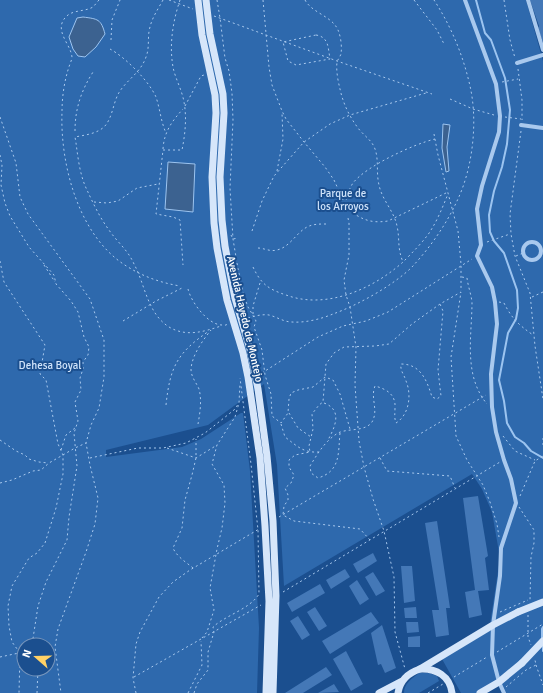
<svg xmlns="http://www.w3.org/2000/svg" width="543" height="693" viewBox="0 0 543 693" font-family="Signika,sans-serif">
<style>
.green{fill:#2e69ad;fill-rule:evenodd}
.water{fill:#3c6290;stroke:#9cc4f0}
.lines{fill:none;stroke-linecap:round;stroke-linejoin:round}
.stream{stroke:#9cc4f0;stroke-width:2}
.building{fill:#4478b7}
.path{stroke:#a9c9ee;stroke-width:1;stroke-dasharray:2 3;stroke-linecap:butt}
.street{stroke:#a9c9ee;stroke-width:4}
.secondary{stroke:#d6e6fa;stroke-width:7}
.secondary-bridge{stroke:#d6e6fa;stroke-width:7}
.labels{text-anchor:middle;dominant-baseline:central;stroke-width:4;stroke-linejoin:round;paint-order:stroke}
.park-label{font-size:11px;fill:#cfe3fa;stroke:#1b4f8f}
.street-label{font-size:11px;fill:#fff;stroke:#1b4f8f}
</style>
<rect width="100%" height="100%" fill="#1b4f8f"/>
<path class="green" d="M0,0h526l17,61v632h-41l-6,-12 -20,12h-15l-19,-34 47,-28 11,-73 -8,-46 -10,-23 -10,-15 -188,112 -7,-121 -13,-81 -56,41 -102,25v7l76,-10 19,-8 40,-26h2l7,58 9,157 -2,65h-257zM24,645h24v24h-24z
M419,673h10l8,3 2,5 -20,12h-15c0,-9 7,-14 15,-20z"/>
<path class="water" d="M83,17c15,2 18,2 22,17l-9,13 -11,10 -7,-1 -5,-7 -4,-12 8,-19z
M443,124l7,1 -3,22 2,24 -3,1 -4,-24z
M168,162l27,2 -2,48 -28,-3z"/>
<g class="lines">
<path class="stream" d="M476,0l9,33 6,7 14,38 5,32 -3,34 -5,23 -8,24 -5,24 1,17 4,9 10,12 13,37 1,18 -2,11 -8,14 -9,47 5,21 3,22 8,14 9,6 7,8 12,7
M542,640v-11l1,-2
M543,644v7"/>
</g>
<path class="building" d="M530,0h13v43l-5,-15 1,-2z
M478,496l10,60 -3,2 4,32 -11,1 4,24 -13,3 -4,-26 10,-2 -12,-92z
M437,521l13,87h-4l3,27 -13,2 -4,-27h7l-14,-87z
M373,553l4,8 -19,12 -5,-9z
M401,566h11l3,35 -11,2z
M345,569l5,8 -19,12 -5,-9z
M373,572l12,19 -9,5 -11,-19z
M357,580l12,19 -9,6 -11,-19z
M320,584l5,9 -33,19 -5,-9z
M315,607l12,19 -8,5 -12,-19z
M416,607l1,11h-12l-1,-10z
M371,612l8,11 -49,31 -8,-13z
M298,616l12,19 -8,5 -12,-19z
M406,622h12l1,10 -12,1z
M382,625l14,43 -11,5 -4,-9 -3,1 -7,-32z
M420,636v11h-12v-10z
M346,651l17,33 -12,7 -18,-32z
M326,667l6,8 -29,18h-18z
M334,684l5,8 -21,1z"/>
<g class="lines">
<path class="path" d="M99,0c-2,2 -4,5 -6,7 -10,6 -25,1 -31,16 -4,12 10,24 10,35 -1,4 -3,8 -4,12 -4,13 -6,28 -6,42 -2,53 17,126 66,155 16,10 34,16 52,19
M163,0c-5,9 -11,18 -13,27 -3,10 0,20 -4,30 -5,15 -18,22 -26,34 -7,10 -7,27 -16,36 -8,7 -19,8 -29,10l1,6c2,15 4,33 11,47 6,13 13,28 22,40 8,12 19,20 25,34 11,20 13,49 35,63 17,10 34,5 52,-1
M169,0l24,9
M180,0c-7,21 -11,44 -7,67 2,11 9,23 11,35 3,16 1,33 -2,48h-19l-7,64 17,3 7,3 3,45
M217,0l3,18 5,40 4,13 3,22 1,27 -3,68 3,51 5,30 6,27 4,11 6,10 2,4 -2,6 8,23 3,25 6,19 1,22 9,7 7,-10 1,-14 2,-6 7,-3 15,-3 12,-10 8,3 7,14 10,35
M263,0l6,67 3,18 10,26 4,8 18,23 21,25 9,13 9,20
M305,0c7,13 27,16 33,30 3,7 4,17 3,24 -1,3 -3,5 -4,8 -1,9 1,19 3,27 3,14 9,27 18,39 5,7 14,12 17,21 4,11 1,24 4,36 3,15 15,26 18,41 3,13 0,22 6,36
M414,0l23,30 7,14
M504,0l6,40 5,18
M214,16l123,45 95,33
M316,35c13,2 12,13 14,24l-34,6 -8,-4 -5,-19z
M111,40l1,-20 8,-20
M110,49c15,8 39,32 46,48 4,12 5,25 10,36
M518,69l4,31v20
M502,82l16,-3
M450,99l23,10 21,6
M185,106l16,-30 3,-1
M0,117l16,46 4,34 8,17 62,85 14,41v37l-5,31 -8,17 -5,18 4,22 8,33 -3,26 -9,28 -28,77 -3,18 6,46
M505,117l16,2
M75,131c0,-22 6,-40 18,-59
M521,131l-11,83 1,20 4,22 15,37 5,53 8,53
M434,134l4,21 20,76 3,33v27
M435,139c-21,5 -69,27 -82,44 -5,7 -6,16 -9,24 16,11 24,17 44,14l60,-29
M163,149c1,-17 9,-28 20,-40
M0,155l2,10 -1,20 4,18 5,13 19,31 25,28 2,9 15,17 7,11 6,25 5,10 -1,8 -5,7v7l-3,9 1,12 -6,12 3,19 -4,12 3,33 -8,51 -2,23 -21,42 -8,24 -6,39
M277,171l6,-32 -1,-26
M94,202l13,1 11,-2 19,-13 21,-4
M348,218l1,5v32l-5,25 2,15 4,12 6,40 -1,38 4,56 5,26 9,32 11,32 10,46 1,55 10,37
M252,231l10,-30 12,-25 30,-34 26,-18 20,-9 76,-22
M231,235l2,4 5,-1
M487,242l23,-8
M258,248c6,0 12,4 19,2 13,-3 19,-17 30,-23 6,-3 12,-3 19,-3
M516,256l7,-3
M0,261l4,21 41,63 -5,29 6,6 12,64 5,11v19l-7,34 -11,35 -8,10 -8,5 -17,28 -4,20 1,20 3,16 8,11 -1,40
M44,265l11,17
M253,267c8,17 15,22 33,28 40,15 87,-6 117,-33 8,-8 23,-23 28,-32 7,-11 12,-24 17,-36
M462,277l5,1c1,8 4,16 5,24 0,34 -9,73 15,102
M188,289c3,13 20,36 34,36 2,1 4,0 6,-1
M532,297l11,-5
M499,302l5,1c8,16 15,22 29,32
M253,314v-8l7,-23
M248,318c7,-2 14,-4 21,-3 8,2 15,7 23,7 13,1 29,-3 41,-8 25,-9 59,-28 78,-46 18,-19 35,-43 46,-67 16,-33 21,-80 13,-115 -7,-31 -19,-60 -36,-86
M123,321l33,-20 26,-13
M262,373l56,-36 25,-11 23,-5 22,-9 84,-53
M324,403c19,7 11,24 4,37
M166,405c4,-38 11,-52 43,-74
M289,413l9,15 13,9
M198,424c2,-11 4,-24 1,-35 -3,-7 -8,-12 -8,-20 1,-14 12,-29 20,-39
M281,424l4,13c12,9 18,16 34,15
M340,433c-2,20 1,38 -22,45l-7,-5 -1,-7c8,-13 15,-25 28,-33 10,-5 27,-1 34,-11 7,-12 -2,-24 3,-36 11,3 21,8 20,22 0,6 -1,9 1,15 13,-8 16,-28 10,-42 -2,-7 -6,-10 -5,-17 20,0 26,17 31,33l5,2 4,-3 -3,-26 5,-59 -3,-7
M503,436l12,15 20,9
M543,438v8
M0,440l16,11 9,4 4,4 10,3 9,1
M167,448l29,10 21,-13
M61,450l5,-15 9,-7
M90,458l48,-10h25l23,-5 19,-10 29,-23 5,-7 1,-20
M380,458l7,13 63,5 5,12
M0,483l12,-3 21,-9 8,-1 8,-7 26,-15 11,-5
M520,496l15,-35 8,-5
M519,507l15,23v13l-3,14 -1,43
M279,517l207,-122
M370,540l-10,-11 -66,-8 -11,-6 1,-9 4,-6v-5l-3,-7 6,-5 3,-8 -5,-8v-7l6,-5 15,-3 -1,-6 4,-17 -1,-15 7,-9 4,-3 3,-38 8,-11 10,-6 31,-1 14,-2 23,-20 28,-20 21,-12 -10,65 5,79 11,24 16,25 7,17 7,22 2,13
M193,568c-7,-6 -16,-11 -20,-20l9,-20 3,-28 7,-25 4,-17v-19
M283,592l217,-130
M500,612l28,-12
M528,615v22l3,8
M202,638l5,-6 7,-22 -4,-22 7,-39 5,-21 3,-25 -1,-18 -12,-21 5,-19 18,-28 4,-14
M497,652l46,-28
M0,657l19,-4
M536,665l7,20
M134,677l127,-72
M454,677l33,-20
M506,687l20,-17 10,-5 -1,-5
M37,693l1,-24
M136,693l-3,-15 3,-34 4,-12 19,-35 14,-15 17,-12 69,-41
M188,693l14,-28 -1,-24
M194,693l3,-9 11,-14v-18l6,-20 -1,-5c13,-12 37,-18 46,-33l-1,-64 -7,-66 -11,-86
M428,693l15,-9"/>
<path class="street" d="M465,0l31,84 4,32 -1,16 -17,54 -5,23 4,36 -4,11 15,31 3,15 2,22 -6,50 1,33 4,25 8,28 7,19 5,24 -15,45 -1,28 -7,49 -1,30 7,27 5,11
M528,0l15,50
M517,63l26,-8
M521,125l22,3
M523 251a9 9 0 1 1 18 0a9 9 0 1 1-18 0Z"/>
<path class="secondary" d="M198,0l4,35 13,60 1,18 -4,64 2,46 3,25 10,52 16,53 5,24 12,81 5,68 4,75 -3,92
M206,0l4,34 13,60 1,19 -4,64 2,43 3,26 10,52 15,51 8,40 9,67 6,65 3,75 -3,97
M379,693l23,-12
M398,693c2,-13 10,-20 22,-24l73,-44 25,-13
M480,693l19,-11 23,-19"/>
<path class="secondary-bridge" d="M518,612l25,-10
M522,663l21,-22
M420,669c16,-1 30,7 32,24"/>
</g>
<g class="labels">
<g class="park-label">
<text x="343" y="193">Parque de<tspan x="343" dy="13">los Arroyos</tspan></text>
<text x="50" y="365">Dehesa Boyal</text>
</g>
<g class="street-label">
<text transform="translate(245 319) rotate(77)">Avenida Hayedo de Montejo</text>
</g>
</g>
<g transform="translate(36 657) rotate(290)"><circle r="19" fill="#1b4f8f" stroke="#7695bc"/>
<path d="M0-3L7 15L0 10L-7 15Z" fill="#ffd166"/>
<text y="-6" font-size="11" font-weight="bold" text-anchor="middle" fill="#ffffff">N</text>
</g>
</svg>
